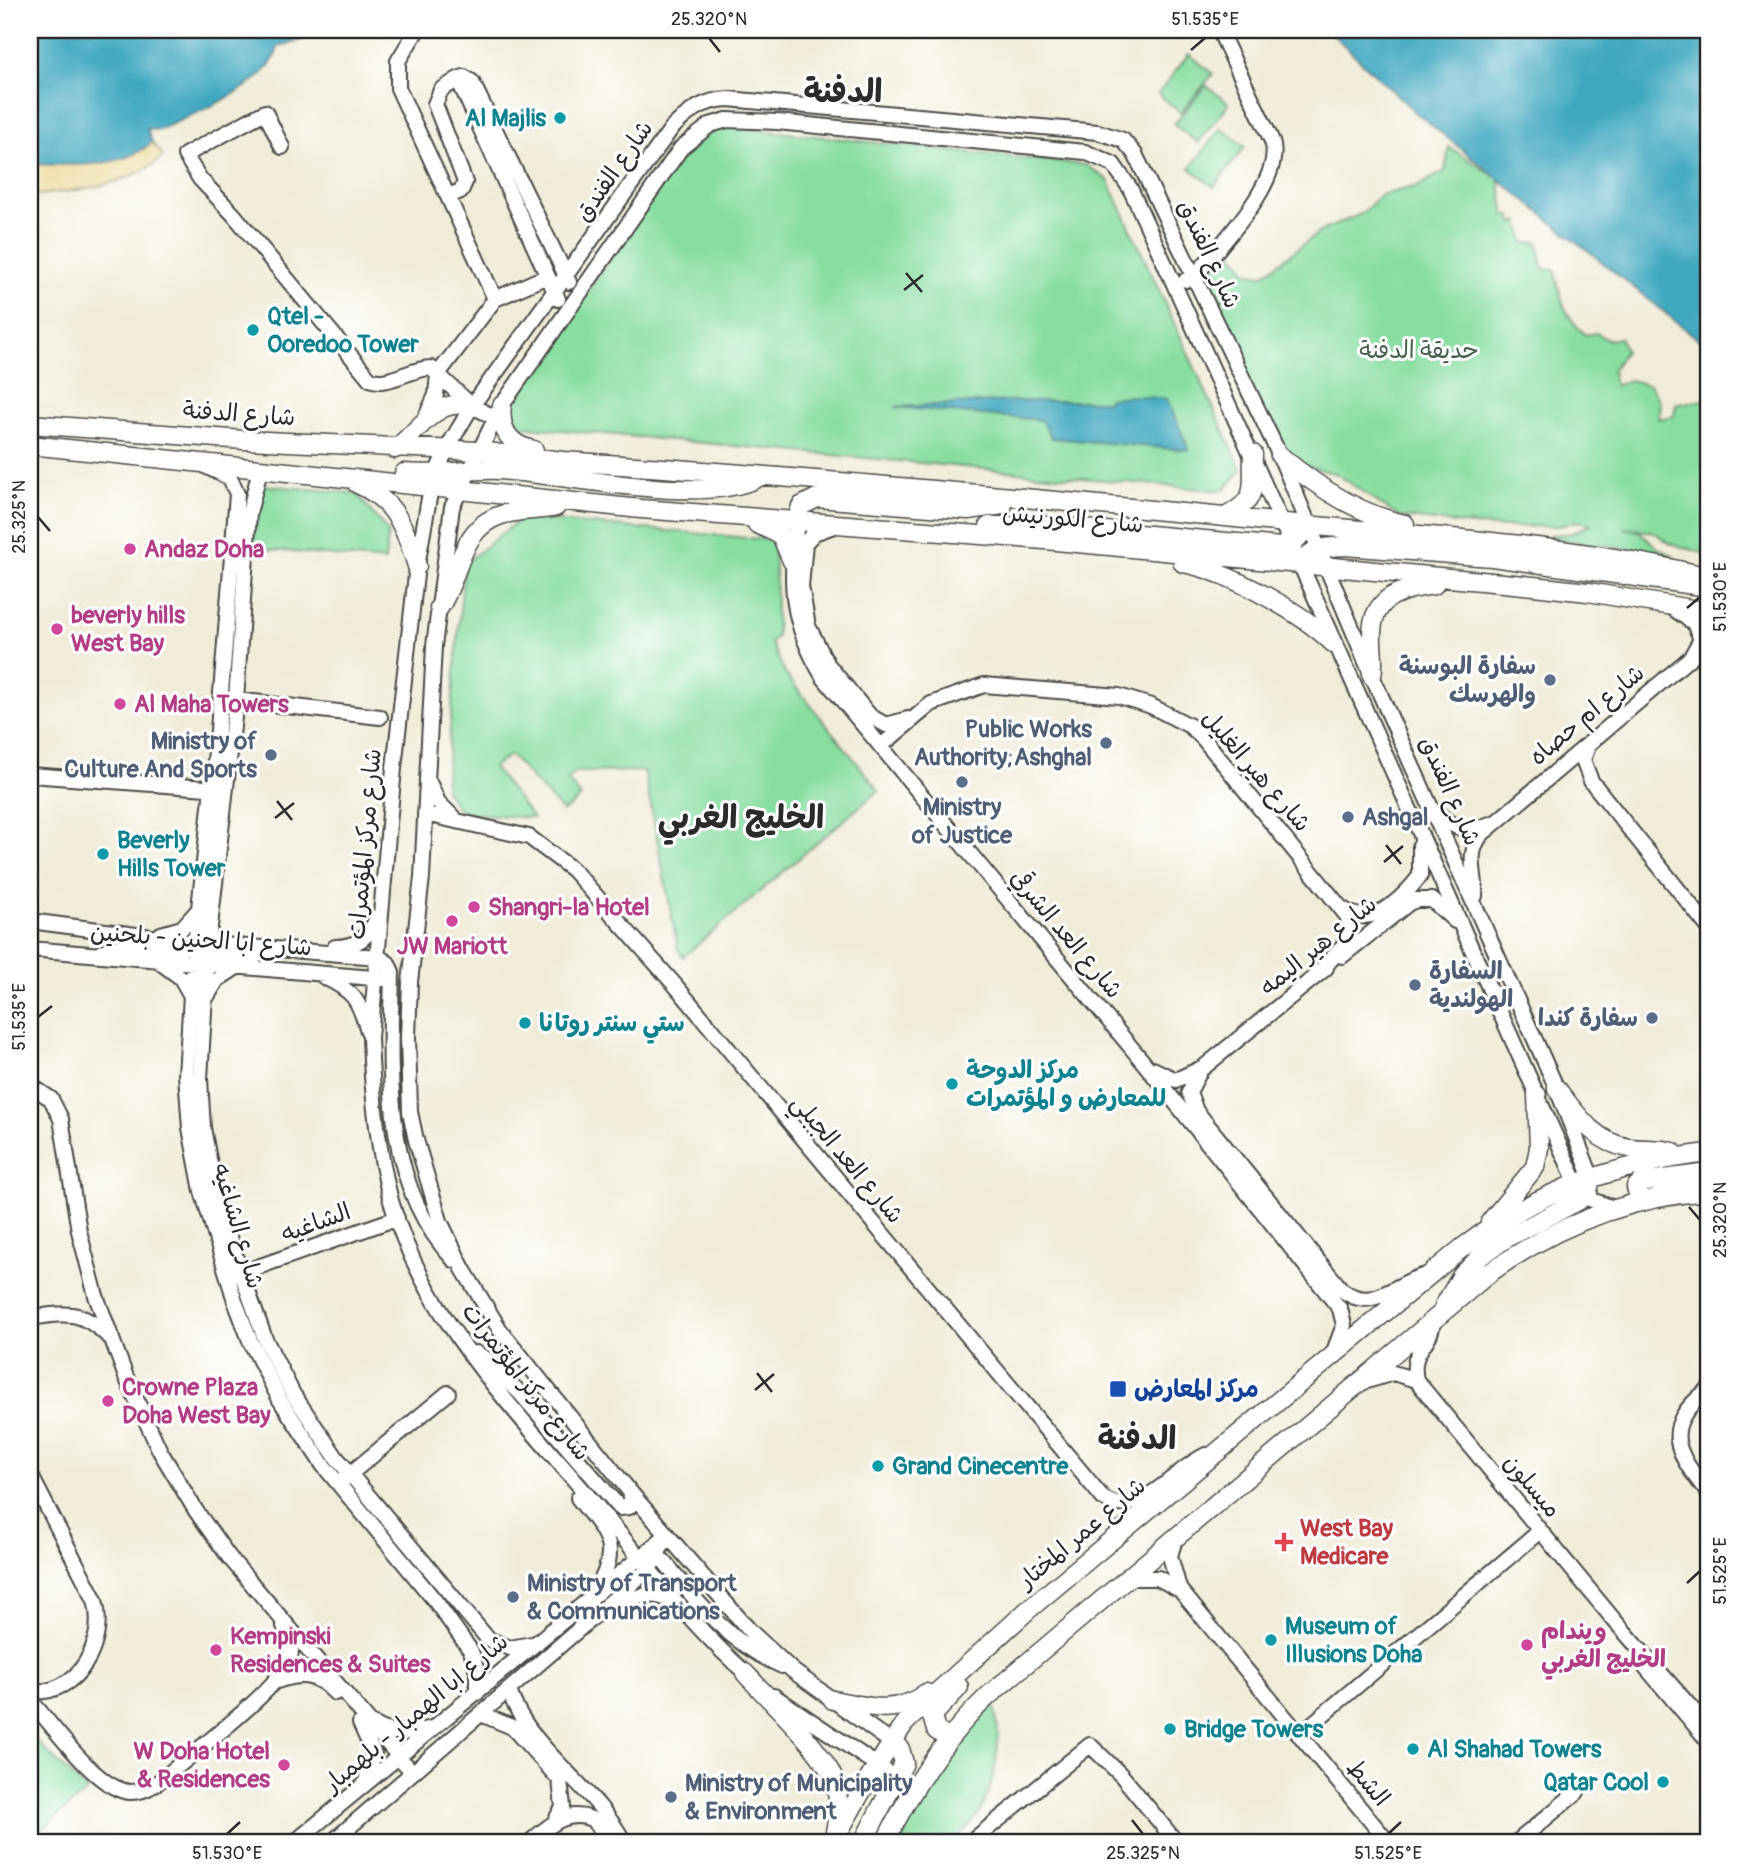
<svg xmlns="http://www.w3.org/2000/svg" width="1739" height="1872" viewBox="0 0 1739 1872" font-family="Pangolin,'Playpen Sans Arabic',sans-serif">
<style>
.green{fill:#88dea1;stroke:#5a8466;stroke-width:2}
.sand{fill:#eeda9e;stroke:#8c8264;stroke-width:2}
.water{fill:#3fa8bf;stroke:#356a75;stroke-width:2}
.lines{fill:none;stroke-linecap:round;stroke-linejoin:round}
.minor-casing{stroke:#494845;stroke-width:18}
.major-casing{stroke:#494845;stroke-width:21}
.minor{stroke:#fff;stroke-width:14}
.major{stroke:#fff;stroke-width:18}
.ticks{fill:none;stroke:#2b2b2b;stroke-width:2.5}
.culture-dot{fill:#0f9aa8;stroke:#fff;stroke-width:2.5}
.hotel-dot{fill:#d1479c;stroke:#fff;stroke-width:2.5}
.service-dot{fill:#5c6f8a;stroke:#fff;stroke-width:2.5}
.transit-dot{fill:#1a4fb4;stroke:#fff;stroke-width:2.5}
.health-dot{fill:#e0444e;stroke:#fff;stroke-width:2.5}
.labels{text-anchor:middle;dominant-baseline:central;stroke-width:6;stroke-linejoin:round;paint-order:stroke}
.culture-label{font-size:24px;font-weight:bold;fill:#0d838f;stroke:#fff;text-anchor:start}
.street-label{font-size:24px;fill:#2b2b2b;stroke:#fff}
.park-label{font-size:24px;fill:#47614e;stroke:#fff}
.hotel-label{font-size:24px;font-weight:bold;fill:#b23c85;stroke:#fff;text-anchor:start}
.service-label{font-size:24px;font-weight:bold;fill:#4e5e75;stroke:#fff;text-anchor:end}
.transit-label{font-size:24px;font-weight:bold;fill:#164399;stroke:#fff;text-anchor:start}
.health-label{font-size:24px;font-weight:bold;fill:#be3a42;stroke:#fff;text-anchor:start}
.district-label{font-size:32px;font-weight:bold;fill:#2b2b2b;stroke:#fff}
.neatline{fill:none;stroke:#2b2b2b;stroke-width:2.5}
.ticks-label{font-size:18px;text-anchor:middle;fill:#2b2b2b}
</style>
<rect width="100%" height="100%" fill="#fff"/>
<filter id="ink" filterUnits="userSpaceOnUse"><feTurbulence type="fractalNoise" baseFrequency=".0143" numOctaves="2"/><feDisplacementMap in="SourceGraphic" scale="14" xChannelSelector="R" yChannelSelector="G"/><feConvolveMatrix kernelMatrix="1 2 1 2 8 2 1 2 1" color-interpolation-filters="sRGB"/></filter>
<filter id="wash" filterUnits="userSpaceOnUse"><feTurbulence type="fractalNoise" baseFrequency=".00686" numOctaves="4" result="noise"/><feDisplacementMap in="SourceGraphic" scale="28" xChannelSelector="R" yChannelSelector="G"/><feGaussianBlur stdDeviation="1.57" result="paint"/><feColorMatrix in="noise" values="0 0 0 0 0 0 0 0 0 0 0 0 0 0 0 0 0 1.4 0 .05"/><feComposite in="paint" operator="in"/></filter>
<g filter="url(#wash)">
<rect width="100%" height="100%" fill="#f1ecd7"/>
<path class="green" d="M1189,54l24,20 -32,39 -23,-19z
M1206,85l23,19 -31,39 -24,-19z
M721,126l365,39 22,15 134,290 -19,21 -704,-65 -9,-21 172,-251z
M1221,128l24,19 -31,40 -24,-19z
M1449,147l50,32 6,36h5l4,8 5,-2 5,22 14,-1 5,27h12c5,28 8,47 31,66l11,-2 10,7 14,-2 4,13 -13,19 3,16 14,-6 21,5 10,18 -2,16 16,-3 2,-12 29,-4 4,13v142l-40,-12 -15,-11 -30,-4 15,3 17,16 19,10 -126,-20v-2l24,-2 18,-9 -14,-3 -17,5 -69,1 -92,-10 -62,-43 -38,-10 -19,-11 -78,-172 26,-34 20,26 15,2 58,-44 42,-18 18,-18 37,-9 27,-15z
M260,485l96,8 32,39 -3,29 -132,-13z
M521,518l250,22c6,8 4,79 6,97l-6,6 15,32 93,115 -196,167 -5,-8 -34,-178 -69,1 -7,8 13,17 -18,15 -53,-57 -17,12 40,51 -73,-6 -15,-22 19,-226z
M993,1702c13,39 0,124 -46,139 -15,5 -38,1 -54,1l39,-72z
M30,1735l57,56 -57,48z"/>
<path class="sand" d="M152,142l11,14c-30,29 -87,35 -126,39l-7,-8v-23c39,1 91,6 122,-22z"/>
<path class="water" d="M30,30h289l-17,10 -24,6c-6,41 -85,67 -119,84l-12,-1 5,13c-30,28 -84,23 -122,22z
M1328,30h381v318l-295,-237z
M1134,396l33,3 22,51 -137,-12 -11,-18 -146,-13 119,-6h94l1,-3z"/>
</g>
<g filter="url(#ink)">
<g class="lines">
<g class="minor-casing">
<path id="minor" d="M417,30l-19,31v27l97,211 -57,75 -2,21 -11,24
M282,147l-17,-35 -80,43 15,24 34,36 136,164c17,8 41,-11 61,-11l41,38 22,11
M448,196l13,-5 4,-9 -30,-78 6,-14 17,-11
M1186,280l8,-3c24,-30 91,-96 78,-136l-53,-111
M495,299l52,-23
M558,299l-100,-220 6,-2 8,5 97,200
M207,467l23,11 7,16 -20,248 -24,222 -7,111 4,53 12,63 33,110 16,42 29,57 43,65 113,137 35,49 6,20v22
M260,470l-11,43 -13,187 -28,244 -8,135 3,49 12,62 16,54 34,95 28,55 43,63 152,182 22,9 27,-5
M797,521c-8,63 -7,102 27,157l320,385 196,246 4,16 -11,29
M837,525l-23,8 -9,10 -4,43 7,40 20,39 42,51 16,9 22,-6
M1671,607l23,16 6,14
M228,699l152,18
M1589,743l-6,17 8,21 118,147
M881,746l50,-42 53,-19 135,11 32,10 39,20 12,11 146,180 2,21 -31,35
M30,775l190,14
M429,782l9,20 17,17
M1437,813c19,17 29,21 53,11
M425,814l104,23 44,33 102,115 428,513c35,25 73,-31 103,-43
M1475,896c2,-24 -10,-39 6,-61l210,-178 18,-32
M1343,909c29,21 59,-10 77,-33v-31
M30,921l167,22 182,14 9,6 4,9c-2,98 -11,211 62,288
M161,934l21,-6 18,-20
M335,947c21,0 35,-10 42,-30
M30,949l355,30
M98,954l16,-7 67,3
M1342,956l67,-53 7,-3h16l23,21
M200,957l56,-1
M161,963l20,15 10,18
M324,977c31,15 34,22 44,54
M206,998l11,-18 20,-13
M1153,1069l23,11 28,-13 122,-99
M1200,1071l-11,21 7,19 145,178c32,26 53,-7 85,-14
M30,1085l21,14 10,20 18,112 17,65 30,81 34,74 36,60 33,46 183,215
M235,1275l162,-57
M30,1318c37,-5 50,-9 78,18
M476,1353l9,5 35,35 100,115 9,-1 2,-14
M1416,1380c-7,-32 16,-34 17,-60
M1364,1382l29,-9 23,7 198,240 95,108
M1709,1389c-50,38 -33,64 0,105
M30,1474l65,126c12,41 -16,97 -65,91
M344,1479l104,-86
M578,1498c28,36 44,48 18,92
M1175,1539l-5,17 9,32
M650,1556l14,5c36,45 65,82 118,105
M1129,1578h29l22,12 208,252
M615,1607c22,-12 36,-17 59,-5
M1644,1665l65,77
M753,1679c-58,-48 -104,-111 -153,-169 -78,-93 -175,-187 -209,-309 -14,-54 -19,-107 -21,-163l24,-270 23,-202 14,-79 15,-37 26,-44 199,-277c17,-17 32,-29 57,-30l370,33 25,8 12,14 145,302 92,220 185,413 34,87
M277,1681c24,-8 40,-8 58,12
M509,1691c22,62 85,94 115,151
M774,1696l140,94
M30,1700c22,24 67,90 100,92 13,0 21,-5 31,-12 28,-24 121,-92 129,-123 3,-10 -1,-21 -6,-31
M481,1714l31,13 48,53 3,27 -9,16
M360,1723l14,31 -9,30
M375,1725c20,12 36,7 58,3
M1299,1735l241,-204
M892,1743l-99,-72 -43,-40 -119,-138 -131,-163 -37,-61 -23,-48 -24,-81 -6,-28 -2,-75 2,-55 12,-105 12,-231 18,-139 50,-102 179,-257 29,-23 17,-5 50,2 308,30 28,12 17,24c152,330 297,663 446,994l11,16 26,10
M295,1842l372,-307
M332,1842l318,-274 15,-28
M530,1842c19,-16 35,-33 62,-23l18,23
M971,1842l119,-97 32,31 50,61 1,5
M1517,1842l60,-50"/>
</g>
<g class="major-casing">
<path id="major" d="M502,405c-3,24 8,41 32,45
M30,424l214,16 234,11 85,10c241,16 482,38 722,62 142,14 284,20 424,54
M30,445l611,64 404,31 479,45 64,7 121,20
M395,449c26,-19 40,-52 77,-43
M1280,456c36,30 79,59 125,68
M404,473c31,4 63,-5 95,-3 65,4 204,36 258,8
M356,483c39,17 49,44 61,83
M1225,517c36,-19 26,-29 28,-63
M797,521l4,-15 16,-8 151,12 35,-5
M757,524l24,11 11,26
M989,526h61l231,21 15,-7 13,-15
M1183,563c44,8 119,49 151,81
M1300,565c9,-17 26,-18 44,-19l148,11 217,30
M439,608c22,-32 19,-79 62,-93 18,-6 37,-4 55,-8
M1372,676c3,-15 -1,-28 0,-43 1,-38 32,-44 62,-48
M1557,1089c20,26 37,53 72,59 15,2 30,0 44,4
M1640,1202l-4,-15 5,-5 68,-9
M1490,1222l45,-55 4,-19 -2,-53
M1444,1306l18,-31 19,-19 27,-19 70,-36 10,-9 3,-16
M745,1673c24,27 80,78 90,110 5,15 3,34 0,49
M833,1700c35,7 63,16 93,-7
M948,1739l-12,-9 -4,-14 27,-29
M833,1842l32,-57 39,-61 29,-28 96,-87 433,-361c76,-58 153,-84 247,-95
M863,1842l41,-79 -4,-14 -8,-6
M885,1842c27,-54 59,-104 103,-146l500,-422c66,-48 140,-77 221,-83"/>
</g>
<use href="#minor" class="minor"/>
<use href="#major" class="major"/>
</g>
</g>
<path class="ticks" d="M709,38l11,14M1191,50l14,-12M906,273l16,19M904,290l19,-15M38,517l12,14M1687,608l13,-11M277,801l15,19M275,818l19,-15M1386,845l15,19M1384,862l19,-16M38,1017l14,-11M1689,1207l11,13M757,1373l15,19M755,1390l19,-16M1687,1583l13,-12M1132,1820l11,14M227,1834l13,-12M1388,1834l13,-12"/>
<g class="culture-dot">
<circle cx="560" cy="118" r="7"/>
<circle cx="253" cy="330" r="7"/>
<circle cx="103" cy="854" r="7"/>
<circle cx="525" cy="1023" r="7"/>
<circle cx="952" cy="1084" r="7"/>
<circle cx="878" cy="1466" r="7"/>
<circle cx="1271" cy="1640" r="7"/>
<circle cx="1170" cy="1729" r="7"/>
<circle cx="1413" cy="1749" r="7"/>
<circle cx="1663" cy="1782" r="7"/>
</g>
<g class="hotel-dot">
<circle cx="130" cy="549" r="7"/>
<circle cx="57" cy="629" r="7"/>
<circle cx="120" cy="704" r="7"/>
<circle cx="474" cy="907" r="7"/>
<circle cx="452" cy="921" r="7"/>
<circle cx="108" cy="1401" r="7"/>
<circle cx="1527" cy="1645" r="7"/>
<circle cx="216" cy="1650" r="7"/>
<circle cx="284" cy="1765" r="7"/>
</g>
<g class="service-dot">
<circle cx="1550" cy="680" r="7"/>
<circle cx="1106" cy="743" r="7"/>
<circle cx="271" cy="755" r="7"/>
<circle cx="962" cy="782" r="7"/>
<circle cx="1348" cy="817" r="7"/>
<circle cx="1415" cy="985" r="7"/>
<circle cx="1652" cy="1018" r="7"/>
<circle cx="513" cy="1597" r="7"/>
<circle cx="671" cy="1797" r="7"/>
</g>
<rect class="transit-dot" x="1109" y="1380" width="18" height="18" rx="3.5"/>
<path class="health-dot" d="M1280.5 1531.5h7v7h7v7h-7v7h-7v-7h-7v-7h7z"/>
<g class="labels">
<g class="culture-label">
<text x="546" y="118" text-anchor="end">Al Majlis</text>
<text x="267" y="316">Qtel -<tspan x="267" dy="28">Ooredoo Tower</tspan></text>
<text x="117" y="840">Beverly<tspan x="117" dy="28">Hills Tower</tspan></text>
<text x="539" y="1023">ستي سنتر روتانا</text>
<text x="966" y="1070">مركز الدوحة<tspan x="966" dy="28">للمعارض و المؤتمرات</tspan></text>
<text x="892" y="1466">Grand Cinecentre</text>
<text x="1285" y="1626">Museum of<tspan x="1285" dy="28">Illusions Doha</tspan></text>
<text x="1184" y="1729">Bridge Towers</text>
<text x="1427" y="1749">Al Shahad Towers</text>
<text x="1649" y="1782" text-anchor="end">Qatar Cool</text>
</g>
<g class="street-label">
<text transform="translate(614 171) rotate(-55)">شارع الفندق</text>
<text transform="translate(1209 254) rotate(65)">شارع الفندق</text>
<text transform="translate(239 414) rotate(4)">شارع الدفنة</text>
<text transform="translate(1073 519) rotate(5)">شارع الكورنيش</text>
<text transform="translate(1587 715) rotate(-40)">شارع ام حصاه</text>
<text transform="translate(1256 771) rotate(49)">شارع هير الغليل</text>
<text transform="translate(1450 791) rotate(66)">شارع الفندق</text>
<text transform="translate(365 844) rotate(-85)">شارع مركز المؤتمرات</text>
<text transform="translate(1066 934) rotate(50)">شارع العد الشرقي</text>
<text transform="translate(201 940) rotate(4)">شارع ابا الحنين - بلحنين</text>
<text transform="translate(1318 946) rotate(-39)">شارع هير اليمه</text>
<text transform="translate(847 1159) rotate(50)">شارع العد الجبلي</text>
<text transform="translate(316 1223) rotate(-20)">الشاغيه</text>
<text transform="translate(238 1226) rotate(74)">شارع الشاغيه</text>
<text transform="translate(526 1382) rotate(52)">شارع مركز المؤتمرات</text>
<text transform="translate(1532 1486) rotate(50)">ميسلون</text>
<text transform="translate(1082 1533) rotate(-40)">شارع عمر المختار</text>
<text transform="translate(416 1713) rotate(-40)">شارع ابا الهمبار - بلهمبار</text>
<text transform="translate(1368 1783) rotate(50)">الشط</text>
</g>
<g class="park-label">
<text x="1419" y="350">حديقة الدفنة</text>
</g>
<g class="hotel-label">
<text x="144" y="549">Andaz Doha</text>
<text x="71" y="615">beverly hills<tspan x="71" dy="28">West Bay</tspan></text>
<text x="134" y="704">Al Maha Towers</text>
<text x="488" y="907">Shangri-la Hotel</text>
<text x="452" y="946" text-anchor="middle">JW Mariott</text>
<text x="122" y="1387">Crowne Plaza<tspan x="122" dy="28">Doha West Bay</tspan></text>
<text x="1541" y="1631">ويندام<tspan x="1541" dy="28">الخليج الغربي</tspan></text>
<text x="230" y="1636">Kempinski<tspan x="230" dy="28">Residences &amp; Suites</tspan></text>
<text x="270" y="1751" text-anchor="end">W Doha Hotel<tspan x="270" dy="28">&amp; Residences</tspan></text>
</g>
<g class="service-label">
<text x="1536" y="666">سفارة البوسنة<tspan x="1536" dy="28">والهرسك</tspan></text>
<text x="1092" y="729">Public Works<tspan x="1092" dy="28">Authority;Ashghal</tspan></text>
<text x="257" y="741">Ministry of<tspan x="257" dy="28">Culture And Sports</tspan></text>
<text x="962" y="807" text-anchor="middle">Ministry<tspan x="962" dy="28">of Justice</tspan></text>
<text x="1362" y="817" text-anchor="start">Ashgal</text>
<text x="1429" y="971" text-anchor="start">السفارة<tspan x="1429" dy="28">الهولندية</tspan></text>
<text x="1638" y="1018">سفارة كندا</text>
<text x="527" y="1583" text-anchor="start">Ministry of Transport<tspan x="527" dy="28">&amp; Communications</tspan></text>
<text x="685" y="1783" text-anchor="start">Ministry of Municipality<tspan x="685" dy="28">&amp; Environment</tspan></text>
</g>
<g class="transit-label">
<text x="1134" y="1389">مركز المعارض</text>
</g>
<g class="health-label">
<text x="1300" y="1528">West Bay<tspan x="1300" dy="28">Medicare</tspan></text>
</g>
<g class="district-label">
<text x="843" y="92">الدفنة</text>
<text x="741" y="818">الخليج الغربي</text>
<text x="1137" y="1439">الدفنة</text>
</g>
</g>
<rect width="1739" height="1872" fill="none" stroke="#fff" stroke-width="77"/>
<rect x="38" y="38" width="1662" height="1796" class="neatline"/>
<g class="ticks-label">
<text x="709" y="25">25.320°N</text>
<text x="1205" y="25">51.535°E</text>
<text transform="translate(19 517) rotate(-90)" y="6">25.325°N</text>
<text transform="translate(1720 597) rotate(-90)" y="6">51.530°E</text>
<text transform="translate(19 1017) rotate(-90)" y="6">51.535°E</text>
<text transform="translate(1720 1220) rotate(-90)" y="6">25.320°N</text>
<text transform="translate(1720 1571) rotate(-90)" y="6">51.525°E</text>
<text x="227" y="1859">51.530°E</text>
<text x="1143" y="1859">25.325°N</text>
<text x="1388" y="1859">51.525°E</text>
</g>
</svg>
